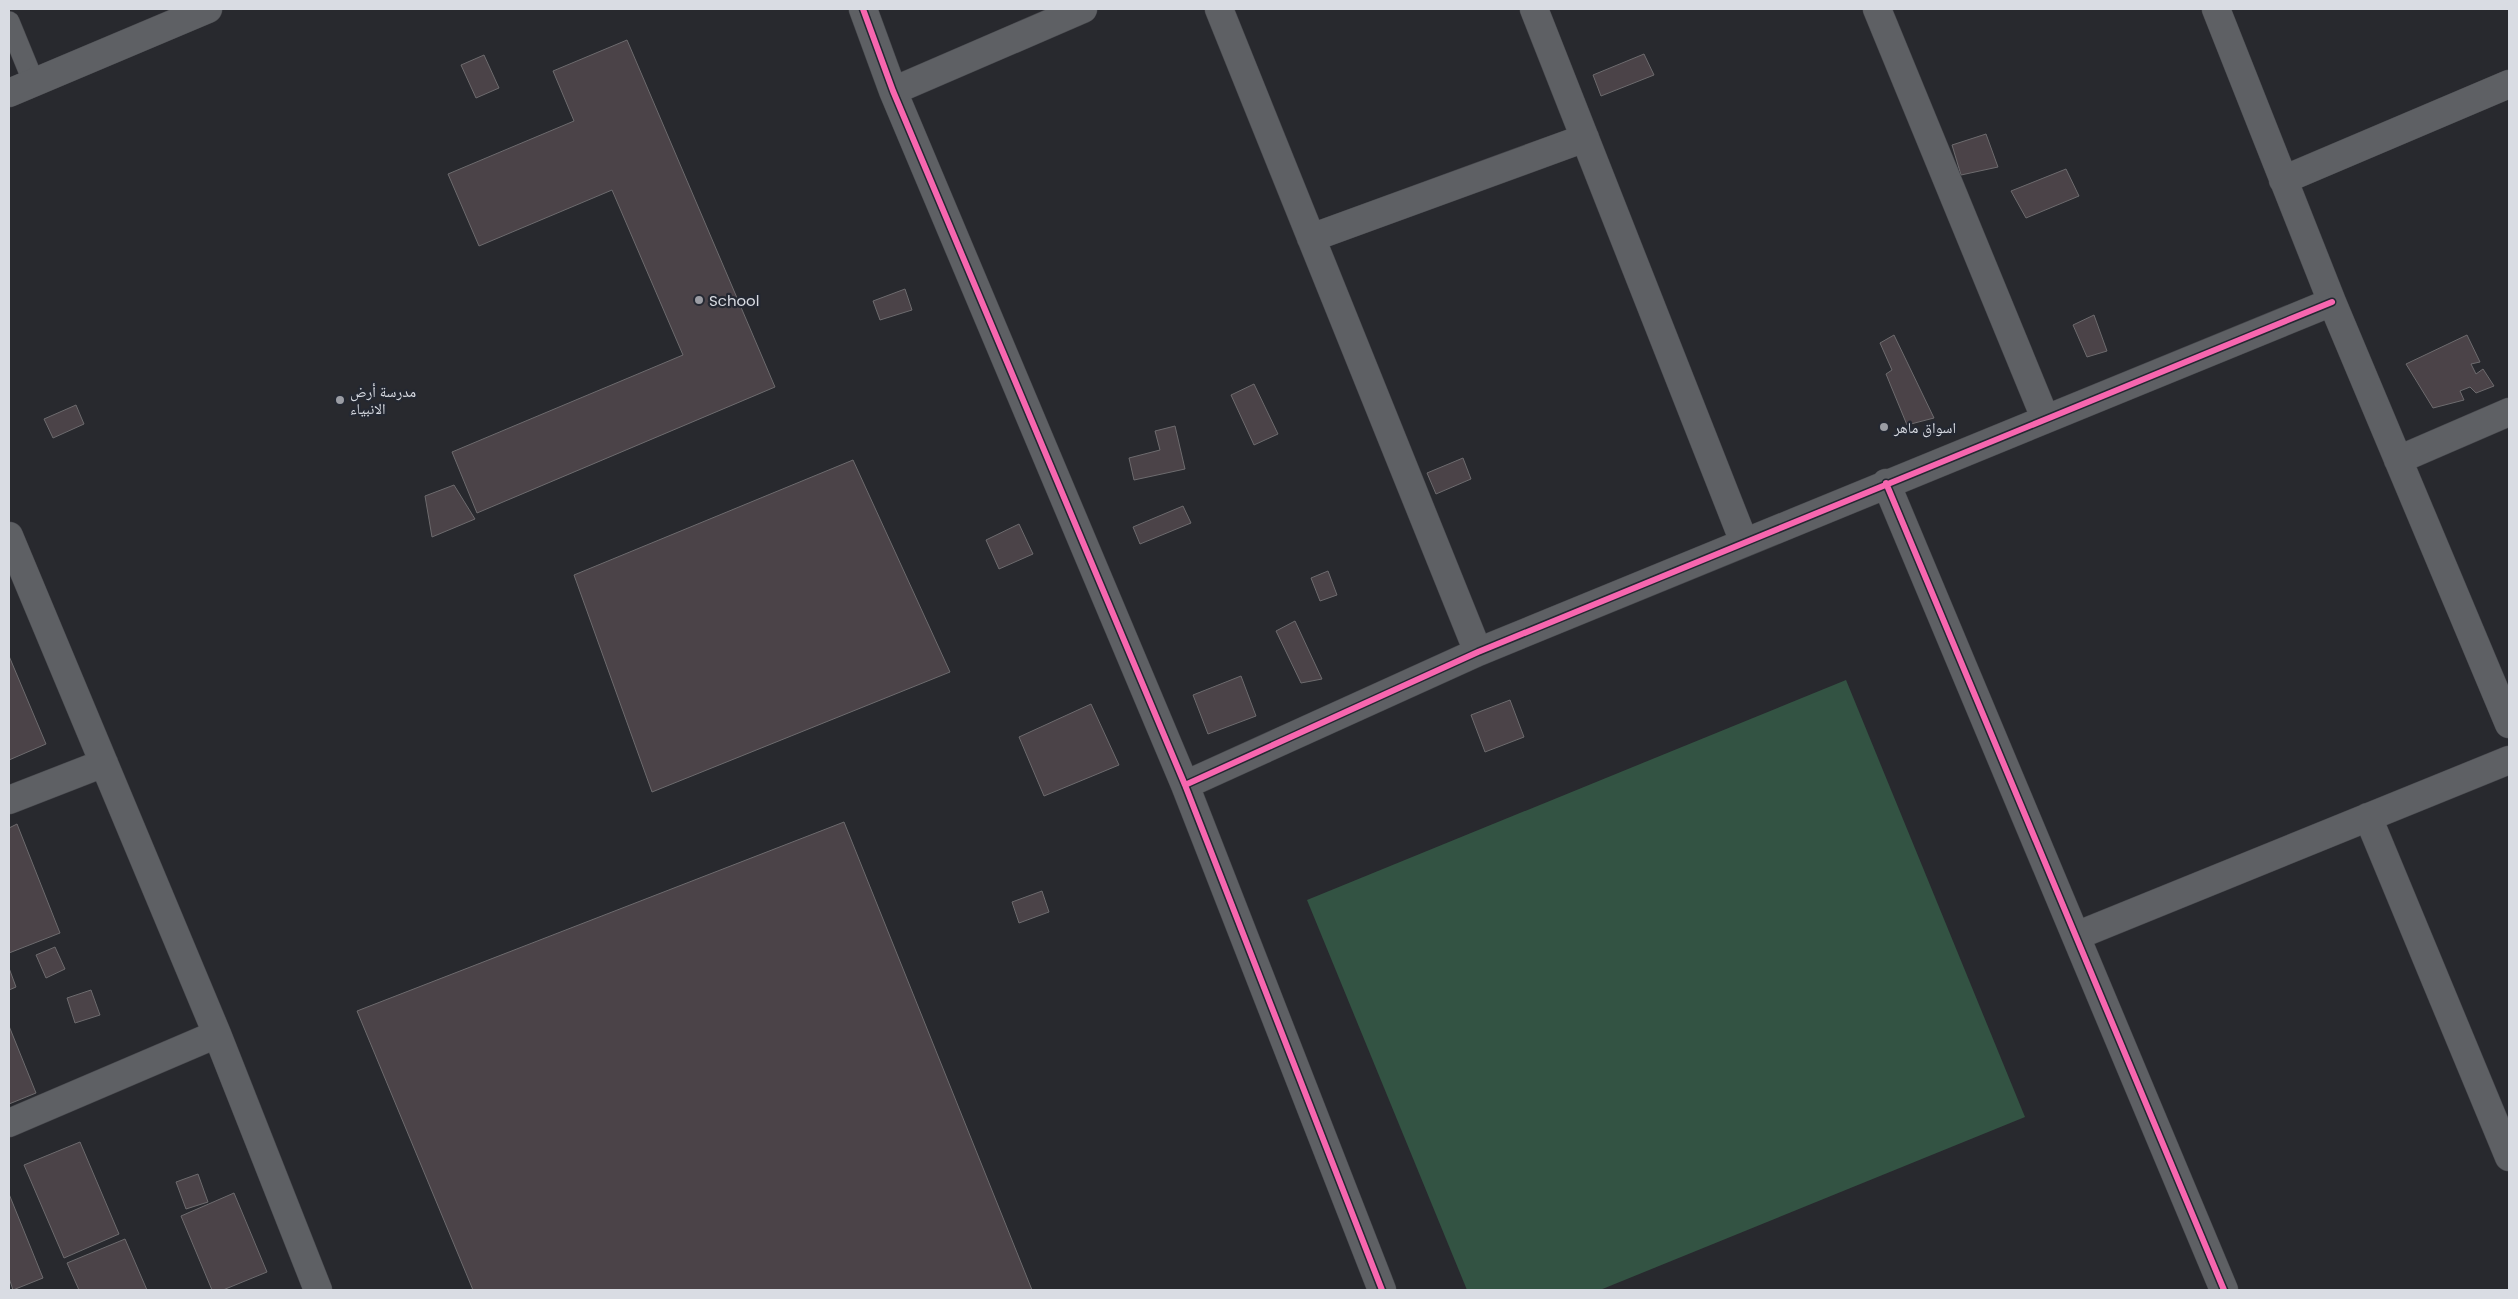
<svg xmlns="http://www.w3.org/2000/svg" width="2518" height="1299" viewBox="0 0 2518 1299" font-family="Poppins,'Noto Naskh Arabic',sans-serif">
<style>
.green{fill:#335343}
.building{fill:#4b4348;stroke:#6d6b6e}
.lines{fill:none;stroke-linecap:round;stroke-linejoin:round}
.service-casing{stroke:#46474c;stroke-width:22}
.minor-casing{stroke:#46474c;stroke-width:29}
.tertiary-casing{stroke:#46474c;stroke-width:29}
.service{stroke:#5e6064;stroke-width:21}
.minor{stroke:#5e6064;stroke-width:28}
.tertiary{stroke:#5e6064;stroke-width:28}
.cycleway-casing{stroke:#242832;stroke-width:9}
.cycleway{stroke:#f766af;stroke-width:6}
.poi-dot{fill:#9b9da4;stroke:#242832;stroke-width:2}
.labels{text-anchor:middle;dominant-baseline:central;stroke-width:4.5;stroke-linejoin:round;paint-order:stroke}
.poi-label{font-size:15px;fill:#d9dce3;stroke:#242832;text-anchor:start}
</style>
<rect width="100%" height="100%" fill="#28292e"/>
<path class="green" d="M1846,680l179,437 -425,173h-133l-160,-390z"/>
<path class="building" d="M627,40l148,347 -298,126 -25,-61 231,-97 -71,-165 -133,56 -31,-72 126,-53 -21,-50z
M1644,54l10,21 -53,21 -8,-21z
M484,55l15,33 -23,10 -15,-33z
M1986,134l12,33 -37,8 -9,-30z
M2066,169l13,27 -53,22 -15,-27z
M905,289l7,21 -32,10 -7,-19z
M2094,315l13,36 -20,6 -14,-32z
M1894,335l40,83 -27,7 -21,-51 6,-4 -12,-27z
M2467,335l13,27 -9,2 5,10 7,-5 11,17 -18,7 -6,-6 -10,4 4,9 -31,8 -27,-44z
M1254,384l24,50 -24,11 -23,-50z
M76,405l8,19 -31,14 -9,-19z
M1175,426l10,43 -51,11 -5,-22 31,-8 -5,-19z
M1463,458l8,21 -35,15 -9,-21z
M853,460l97,212 -298,120 -78,-217z
M454,485l21,34 -43,18 -7,-41z
M1183,506l8,17 -51,21 -7,-17z
M1019,524l14,30 -34,15 -13,-29z
M1328,571l9,24 -17,6 -9,-23z
M1295,621l27,58 -21,4 -25,-52z
M9,656l37,88 -37,16z
M1241,676l15,40 -48,18 -15,-39z
M1510,700l14,37 -39,15 -14,-37z
M1091,704l28,61 -75,31 -25,-59z
M844,822l188,468h-559l-116,-279z
M17,824l43,109 -51,20v-125z
M1042,891l7,21 -30,11 -7,-21z
M55,947l10,22 -19,9 -10,-23z
M9,968l7,19 -7,3z
M91,990l9,25 -25,8 -8,-25z
M9,1026l27,67 -27,11z
M80,1142l39,92 -55,24 -40,-93z
M198,1174l10,28 -22,7 -10,-27z
M234,1193l33,79 -44,18h-11l-31,-74z
M9,1194l34,84 -30,12 -4,-12z
M125,1239l22,51h-68l-12,-27z"/>
<g class="lines">
<g class="service-casing">
<path id="service" d="M9,22l25,61"/>
</g>
<g class="minor-casing">
<path id="minor" d="M863,9l30,82 292,694 197,505
M1219,9l259,643
M1534,9l210,533
M1877,9l168,409
M2216,9l116,293 177,422
M893,91l190,-82
M2283,180l226,-96
M1311,238l274,-100
M2398,460l111,-48
M1886,483l338,807
M9,536l208,498 101,256
M1185,785l293,-133 854,-350
M9,800l95,-37
M2368,817l141,340
M2076,936l433,-176
M9,1123l208,-89"/>
</g>
<g class="tertiary-casing">
<path id="tertiary" d="M9,93l199,-84"/>
</g>
<use href="#service" class="service"/>
<use href="#minor" class="minor"/>
<use href="#tertiary" class="tertiary"/>
<g class="cycleway-casing">
<path id="cycleway" d="M863,9l30,82 292,694 197,505
M1886,483l338,807
M1185,785l293,-133 854,-350"/>
</g>
<use href="#cycleway" class="cycleway"/>
</g>
<g class="poi-dot">
<circle cx="699" cy="300" r="5"/>
<circle cx="340" cy="400" r="5"/>
<circle cx="1884" cy="427" r="5"/>
</g>
<g class="labels">
<g class="poi-label">
<text x="709" y="300">School</text>
<text x="350" y="391">مدرسة أرض<tspan x="350" dy="17">الانبياء</tspan></text>
<text x="1894" y="427">اسواق ماهر</text>
</g>
</g>
<rect width="2518" height="1299" fill="none" stroke="#d9dce3" stroke-width="20"/>
</svg>
